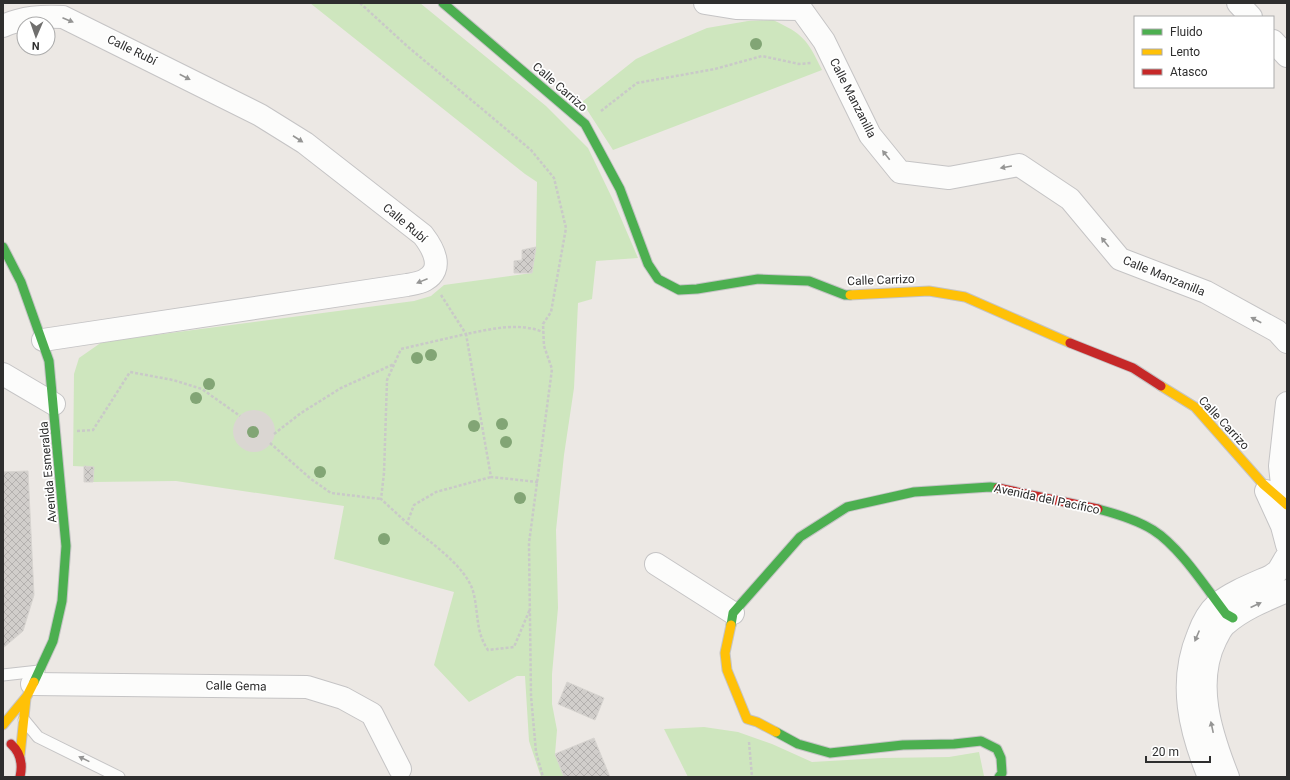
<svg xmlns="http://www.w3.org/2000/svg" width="1290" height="780" viewBox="0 0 1290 780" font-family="Roboto,sans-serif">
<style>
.park{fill:#cee6be}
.plaza{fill:#dad6d2}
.building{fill:url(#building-cross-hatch);stroke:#d7d4d0}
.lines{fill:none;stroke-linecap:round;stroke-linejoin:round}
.lane-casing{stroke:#c5c4c5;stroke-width:13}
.street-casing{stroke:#c5c4c5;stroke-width:24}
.fast-casing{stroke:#c5c4c5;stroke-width:11}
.slow-casing{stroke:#c5c4c5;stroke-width:11}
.jam-casing{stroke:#c5c4c5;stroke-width:11}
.path{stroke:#c9c9c8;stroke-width:2.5;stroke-dasharray:3 2;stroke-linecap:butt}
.lane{stroke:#fcfcfb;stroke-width:11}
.street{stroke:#fcfcfb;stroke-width:22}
.fast{stroke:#4caf50;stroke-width:9}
.slow{stroke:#ffc107;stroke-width:9}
.jam{stroke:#c62828;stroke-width:9}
.tree{fill:#82a575}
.oneway{fill:#959594}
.labels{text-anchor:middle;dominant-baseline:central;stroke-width:3.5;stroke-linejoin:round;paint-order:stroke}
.street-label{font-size:12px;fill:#2e2e2e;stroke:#fff}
</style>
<defs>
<pattern id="building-cross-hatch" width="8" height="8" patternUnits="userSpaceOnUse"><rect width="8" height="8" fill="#d1cecb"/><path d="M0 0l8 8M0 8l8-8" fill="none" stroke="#b4b1af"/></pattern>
</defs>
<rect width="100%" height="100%" fill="#ece8e4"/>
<path class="park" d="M310,3h110l126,103 42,42 26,54 24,56 -42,3 -4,38 -14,4 -4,85 -10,67 -8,75 2,78 -6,66v30l5,26 -2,24 9,23h-23l-12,-36 -4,-65h-8l-48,26 -35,-37 20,-73 -120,-33 10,-53 -168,-25 -83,1v-15l-20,-1 1,-92 5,-16 23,-16 312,-41 17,-5 13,-11 88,-12 4,-26 1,-65 -12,-8z
M773,20c30,14 34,19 49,50l-209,80 -31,-48 54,-43 26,-12 45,-19 41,-7z
M704,727l34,5 34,12 40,18 70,-4 67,-1 30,-5 5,24 -296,1 -24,-48z"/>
<path class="plaza" d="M233 431a21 21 0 1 1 42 0a21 21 0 1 1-42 0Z"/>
<path class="building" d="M536,247l-4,26h-18v-12l8,-1v-10z
M84,466l10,1 -1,15h-9z
M28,471l6,124 -11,36 -20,17v-176z
M567,682l37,16 -9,22 -37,-16z
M594,738l16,39h-46l-9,-23z"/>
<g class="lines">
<g class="lane-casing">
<path id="lane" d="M3,675l36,-4
M24,720l14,17 81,40"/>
</g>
<g class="street-casing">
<path id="street" d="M705,3l31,5 65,1 23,32 46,94 30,37 49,6 70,-13 51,34 50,60 86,33 71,39 10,11
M1238,3l13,14
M3,26c20,-9 39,-10 60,-9l197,98 45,28 118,92c10,13 22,34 2,45 -5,3 -13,4 -18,5l-364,55
M1273,41l14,15
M3,374l51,30
M1266,491l16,35 5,19
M1284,503l-4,-37 7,-63
M656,564l77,49
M32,684l275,3 36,11 29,16 28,55
M1209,777c-19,-46 -31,-94 -11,-142 4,-11 9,-22 19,-31 15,-12 36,-20 54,-28l7,-5 7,-12
M1228,777c-17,-43 -34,-94 -12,-138 3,-5 5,-11 10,-15 17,-15 40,-24 61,-33"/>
</g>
<g class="fast-casing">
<path id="fast" d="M443,3l142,121 35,65 28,75 10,15 21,11 18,-1 61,-10 51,2 36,14h5
M3,247l18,35 28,79 17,185 -4,55 -9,40 -19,41
M1098,509c19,5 39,11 55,21 27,17 53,58 73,84l7,4
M731,625l2,-12 67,-76 47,-30 67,-15 76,-5 8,1
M776,732l22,12 32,9 73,-8 51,-1 27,-3 16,8 4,9 1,15 -3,4"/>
</g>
<g class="slow-casing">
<path id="slow" d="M850,295l79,-4 36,6 105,46
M1161,386l34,21 68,77 24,21
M731,625l-6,28 2,17 20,49 10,3 19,10
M3,725l24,-29 7,-14
M20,755l6,-57"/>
</g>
<g class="jam-casing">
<path id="jam" d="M1070,343l63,25 28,18
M998,488l100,21
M11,744c10,9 12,20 9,33"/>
</g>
<path class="path" d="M360,3l47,43 124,104 23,28 12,50 -15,84 -8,12 1,22 8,23 -23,174 2,153 5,56 7,25
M601,111l36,-28 78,-14 47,-13 37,8 12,-1
M441,295l25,39 -65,15 -14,31 -3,93 -3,26 26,24 7,-18 22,-13 55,-15
M77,431l16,-1 37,-58 43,8 29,9 38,27
M274,434l27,-21 40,-25 53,-24
M270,443l41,36 20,14 50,6
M538,482l-47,-5 -25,-143c26,-5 52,-12 77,-2
M407,523c21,18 58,42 66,68 6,22 2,40 15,59l26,-3 16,-38
M749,742l3,35"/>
<use href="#lane" class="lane"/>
<use href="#street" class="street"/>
<use href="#fast" class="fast"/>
<use href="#slow" class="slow"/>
<use href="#jam" class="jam"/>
</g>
<g class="tree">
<circle cx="756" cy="44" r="6"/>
<circle cx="431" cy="355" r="6"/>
<circle cx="417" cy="358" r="6"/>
<circle cx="209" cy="384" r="6"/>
<circle cx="196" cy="398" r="6"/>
<circle cx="502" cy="424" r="6"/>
<circle cx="474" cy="426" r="6"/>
<circle cx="253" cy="432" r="6"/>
<circle cx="506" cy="442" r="6"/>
<circle cx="320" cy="472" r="6"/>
<circle cx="520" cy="498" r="6"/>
<circle cx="384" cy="539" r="6"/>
</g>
<defs><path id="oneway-solid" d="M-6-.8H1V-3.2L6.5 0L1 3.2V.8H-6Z"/></defs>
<g class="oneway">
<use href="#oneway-solid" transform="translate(68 20) rotate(23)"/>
<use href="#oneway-solid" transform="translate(185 77) rotate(27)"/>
<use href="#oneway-solid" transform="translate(298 139) rotate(33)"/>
<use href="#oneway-solid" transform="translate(886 155) rotate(-128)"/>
<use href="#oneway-solid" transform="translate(1006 167) rotate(170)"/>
<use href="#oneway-solid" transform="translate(1105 242) rotate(-129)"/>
<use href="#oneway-solid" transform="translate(422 281) rotate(158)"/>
<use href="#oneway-solid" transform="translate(1256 320) rotate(-152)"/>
<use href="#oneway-solid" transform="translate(1256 605) rotate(-25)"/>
<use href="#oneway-solid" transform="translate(1197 636) rotate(113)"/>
<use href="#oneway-solid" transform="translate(1212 727) rotate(-102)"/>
<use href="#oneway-solid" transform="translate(84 759) rotate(-154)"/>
</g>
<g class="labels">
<g class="street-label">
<text transform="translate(132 50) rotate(26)">Calle Rubí</text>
<text transform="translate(560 87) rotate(41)">Calle Carrizo</text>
<text transform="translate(853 98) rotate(63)">Calle Manzanilla</text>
<text transform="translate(405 223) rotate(40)">Calle Rubí</text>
<text transform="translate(1164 276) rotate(22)">Calle Manzanilla</text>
<text transform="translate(881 280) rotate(-2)">Calle Carrizo</text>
<text transform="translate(1224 423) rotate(47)">Calle Carrizo</text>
<text transform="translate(48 472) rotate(-95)">Avenida Esmeralda</text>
<text transform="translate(1047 499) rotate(12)">Avenida del Pacífico</text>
<text transform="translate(236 686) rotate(1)">Calle Gema</text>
</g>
</g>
<rect width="1290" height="780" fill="none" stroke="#2e2e2e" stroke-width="8"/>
<rect x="1134" y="16" width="140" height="72" fill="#ffffff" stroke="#ababab"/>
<rect x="1142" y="29" width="20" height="6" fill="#4caf50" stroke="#ababab"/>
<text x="1170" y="36" font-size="12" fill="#2e2e2e">Fluido</text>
<rect x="1142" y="49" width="20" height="6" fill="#ffc107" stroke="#ababab"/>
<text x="1170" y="56" font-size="12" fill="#2e2e2e">Lento</text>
<rect x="1142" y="69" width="20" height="6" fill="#c62828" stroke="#ababab"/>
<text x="1170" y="76" font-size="12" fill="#2e2e2e">Atasco</text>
<g transform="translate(36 36) rotate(182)"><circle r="19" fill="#ffffff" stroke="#ababab"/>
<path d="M0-3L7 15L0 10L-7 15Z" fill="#706f6e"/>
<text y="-6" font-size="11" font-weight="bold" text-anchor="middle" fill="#2e2e2e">N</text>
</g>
<path d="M1146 756v6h64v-6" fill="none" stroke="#2e2e2e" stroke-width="2"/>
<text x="1152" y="756" font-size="12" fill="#2e2e2e" stroke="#ffffff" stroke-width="3" paint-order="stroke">20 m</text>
</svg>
